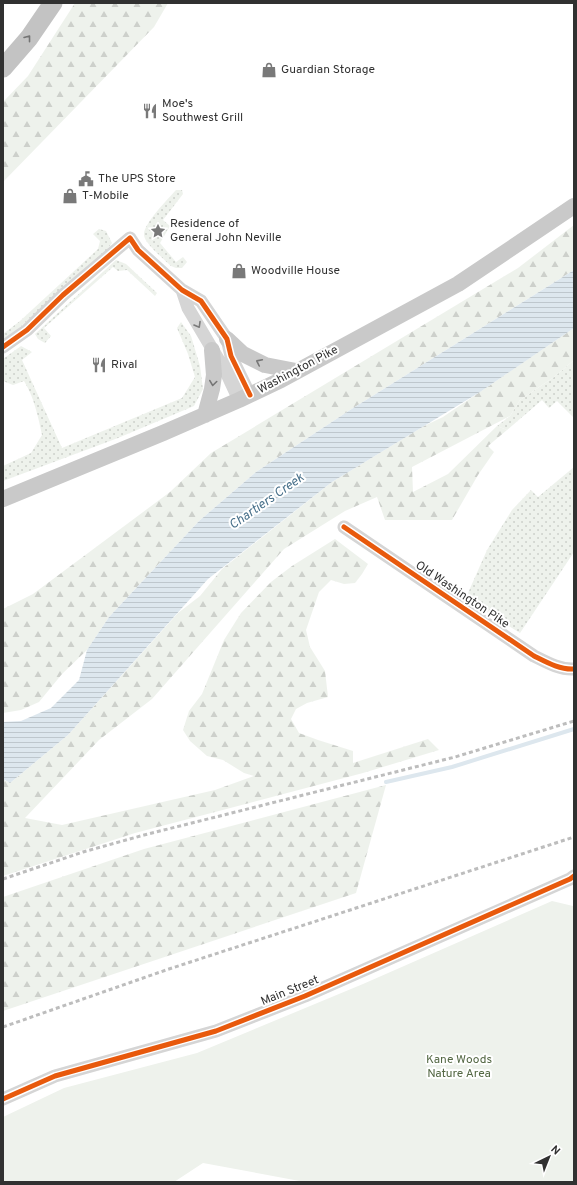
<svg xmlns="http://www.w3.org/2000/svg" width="577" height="1185" viewBox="0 0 577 1185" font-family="Overpass,sans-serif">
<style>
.grass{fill:url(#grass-dots)}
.forest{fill:url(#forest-firs)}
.green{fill:#eef2ec}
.water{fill:url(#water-rules)}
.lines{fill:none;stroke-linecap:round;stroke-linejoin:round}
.stream{stroke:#dde7ee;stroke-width:4}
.minor{stroke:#d5d5d5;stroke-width:13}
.major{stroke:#c9c9c9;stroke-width:16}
.highway{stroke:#c3c3c3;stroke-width:19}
.rail{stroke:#bdbdbd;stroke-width:3;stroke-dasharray:4 3;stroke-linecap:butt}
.cycleway-casing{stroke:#fff;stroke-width:8}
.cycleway{stroke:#e8590c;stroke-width:5}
.oneway{stroke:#737373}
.oneway2{stroke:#7b7b7b}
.oneway3{stroke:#757575}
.labels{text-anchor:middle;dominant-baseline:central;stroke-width:4;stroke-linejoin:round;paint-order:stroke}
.poi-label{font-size:12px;fill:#313131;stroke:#fff;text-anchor:start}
.street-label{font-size:12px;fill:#313131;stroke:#fff}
.park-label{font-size:12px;fill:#546844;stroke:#fff}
.water-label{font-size:13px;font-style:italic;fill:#48708a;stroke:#fff}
</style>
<defs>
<pattern id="grass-dots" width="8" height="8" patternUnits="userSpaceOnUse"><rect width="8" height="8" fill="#eef2ec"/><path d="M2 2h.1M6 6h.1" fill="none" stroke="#cdd0cb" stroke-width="1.8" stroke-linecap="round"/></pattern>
<pattern id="forest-firs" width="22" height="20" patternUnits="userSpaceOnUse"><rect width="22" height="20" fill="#eef2ec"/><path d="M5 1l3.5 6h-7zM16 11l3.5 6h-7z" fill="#cdd0cb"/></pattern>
<pattern id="water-rules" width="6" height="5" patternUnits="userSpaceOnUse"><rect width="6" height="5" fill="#dde7ee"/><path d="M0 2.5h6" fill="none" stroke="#bec7cd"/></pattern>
</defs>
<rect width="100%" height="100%" fill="#fff"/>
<path class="grass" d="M176,190h6l1,4 -20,26 7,6 -10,17 16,19 7,-5 4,5 -5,6h-6l-5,-2c-6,-6 -27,-23 -27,-31 -1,-11 24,-36 32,-45z
M99,229l7,2 6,12 -6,8 -103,91v-8l17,-13 78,-72 2,-8 -7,-7z
M116,260l10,4 31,29 -2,3 -28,-26 -9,1 -5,-4 -69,61 7,8 -6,7 -7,-4 -3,-5z
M181,322l10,14 9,30 3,23 -9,17 -76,32 -115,43v-15l28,-13 11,-18c-4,-19 -8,-38 -18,-54l-11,4 -10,-4v-22l18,-13 11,6 -10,8 40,88 120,-50 13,-21 -7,-23 -11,-26z
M574,360v58l-17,-17 -8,7 -7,-8 -35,30 -10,-4 13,-10 10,-16 34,-23z
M574,467v85l-54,81 -43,-27 -9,-13 19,-43 25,-40 19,-20 7,7z"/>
<path class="forest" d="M75,3h93l-14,24 -151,155v-80l25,-26z
M574,225v45l-224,140 -94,62 -57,49 -90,96 -22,33 -25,24 -23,28 -18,8 -18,3v-104l30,-15 137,-102 41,-39 307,-185z
M574,328v32l-20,17 -34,23 -10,16 -98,51 1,25 35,-18 49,-48 10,4 -19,16 6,6 -16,23 -26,45h-67l-8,-23 -32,14 -61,38 -132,150 -53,41 -74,78 37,7 153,-35 39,-14 -10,-3 -21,-13 -16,-4 -17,-15 -7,-11 6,-19 13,-17 22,-54 17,-27 30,-31 21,-16 43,-27 33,25 -6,10 -7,9 -11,1 -13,-4 -12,12 -13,38 4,17 15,24 3,26 -21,6 -11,6 -5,10 8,14 19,7 35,11v12l75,-24 11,11 -76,23 -228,60 -132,43v-94l1,-2 6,3 58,-48 110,-122 22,-17 22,-27 110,-87 92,-56 19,-9z
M386,785l-30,108 -353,118v-114l141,-48z"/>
<path class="green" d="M552,901l21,5 1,2v274h-269l-102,-19 -29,19h-171v-65l61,-29 133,-35 166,-69z"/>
<path class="water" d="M574,270v58l-94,64 -148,90 -124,97 -140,156 -58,48 -5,-3 -2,2v-60l18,-1 30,-13 28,-28 8,-30 22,-33 90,-96 57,-49 94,-62z"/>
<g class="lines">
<path class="stream" d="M386,782l66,-15 122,-38"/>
<path class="minor" d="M182,290l6,18 39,66 12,26
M3,347l24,-17 36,-35 67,-57 8,12 44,40 19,11 26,38 4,17 19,39
M344,527l190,129c12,6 26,14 40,13
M3,1099l52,-23 161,-45 89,-35 265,-117 4,-3"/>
<path class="major" d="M227,339l16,15 22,11 31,6
M205,415l7,-26 2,-14 -2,-25
M3,499l160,-66 76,-33 42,-20 177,-96 116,-78"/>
<path class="highway" d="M3,68l26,-30 24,-35"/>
<path class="rail" d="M3,879l80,-27 61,-17 311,-78 119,-36
M3,1027l163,-57 408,-133"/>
<g class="cycleway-casing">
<path id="cycleway" d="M3,347l24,-17 36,-35 67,-57 8,12 44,40 19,11 26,38 4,17 19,39
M344,527l190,129c12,6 26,14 40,13
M3,1099l52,-23 161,-45 89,-35 265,-117 4,-3"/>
</g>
<use href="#cycleway" class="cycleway"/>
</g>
<defs><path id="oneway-chevron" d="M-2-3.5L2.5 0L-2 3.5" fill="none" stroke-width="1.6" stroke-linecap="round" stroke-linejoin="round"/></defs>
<use class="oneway" href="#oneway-chevron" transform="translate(28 38) rotate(-52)"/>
<use class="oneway2" href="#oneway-chevron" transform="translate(198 325) rotate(60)"/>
<g class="oneway3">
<use href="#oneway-chevron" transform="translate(259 362) rotate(-154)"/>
<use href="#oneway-chevron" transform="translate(213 383) rotate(98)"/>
</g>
<defs>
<g id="shop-bare" transform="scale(1.2)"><path d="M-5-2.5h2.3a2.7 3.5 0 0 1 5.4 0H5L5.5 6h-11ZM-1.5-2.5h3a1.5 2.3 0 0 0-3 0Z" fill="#797979" stroke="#fff" stroke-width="2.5" paint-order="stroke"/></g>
<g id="restaurant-bare" transform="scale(1.2)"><path d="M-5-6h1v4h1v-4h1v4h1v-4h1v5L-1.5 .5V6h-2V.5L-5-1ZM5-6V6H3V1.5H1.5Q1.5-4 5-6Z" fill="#797979" stroke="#fff" stroke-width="2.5" paint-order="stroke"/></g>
<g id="civic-bare" transform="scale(1.2)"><path d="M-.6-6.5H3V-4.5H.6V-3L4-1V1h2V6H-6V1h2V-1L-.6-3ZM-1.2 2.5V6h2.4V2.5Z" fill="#797979" stroke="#fff" stroke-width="2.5" paint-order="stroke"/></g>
<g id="sight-bare" transform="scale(1.2)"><path d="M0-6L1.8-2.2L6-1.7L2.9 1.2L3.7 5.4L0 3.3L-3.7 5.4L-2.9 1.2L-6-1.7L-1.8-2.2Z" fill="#797979" stroke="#fff" stroke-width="2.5" paint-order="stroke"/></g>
</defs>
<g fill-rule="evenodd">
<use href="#shop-bare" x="269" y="70"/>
<use href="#restaurant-bare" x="150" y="111"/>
<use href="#civic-bare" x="86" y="179"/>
<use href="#shop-bare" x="70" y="196"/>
<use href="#sight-bare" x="158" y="231"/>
<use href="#shop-bare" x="239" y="271"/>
<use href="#restaurant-bare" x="99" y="365"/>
</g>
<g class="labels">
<g class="poi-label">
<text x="281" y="70">Guardian Storage</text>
<text x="162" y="104">Moe's<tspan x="162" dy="14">Southwest Grill</tspan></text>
<text x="98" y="179">The UPS Store</text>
<text x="82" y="196">T-Mobile</text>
<text x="170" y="224">Residence of<tspan x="170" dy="14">General John Neville</tspan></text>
<text x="251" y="271">Woodville House</text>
<text x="111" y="365">Rival</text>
</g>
<g class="street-label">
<text transform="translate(298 370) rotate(-28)">Washington Pike</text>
<text transform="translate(462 595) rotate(34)">Old Washington Pike</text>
<text transform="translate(290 991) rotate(-22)">Main Street</text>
</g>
<g class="park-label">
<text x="459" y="1060">Kane Woods<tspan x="459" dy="14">Nature Area</tspan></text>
</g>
<g class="water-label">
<text transform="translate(267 502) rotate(-35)">Chartiers Creek</text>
</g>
</g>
<rect width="577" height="1185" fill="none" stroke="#313131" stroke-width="8"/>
<g transform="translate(549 1157) rotate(43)" stroke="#ffffff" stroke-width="3" paint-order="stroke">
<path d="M0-3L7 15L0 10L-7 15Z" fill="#313131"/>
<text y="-6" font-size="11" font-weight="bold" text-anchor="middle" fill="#313131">N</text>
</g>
</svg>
